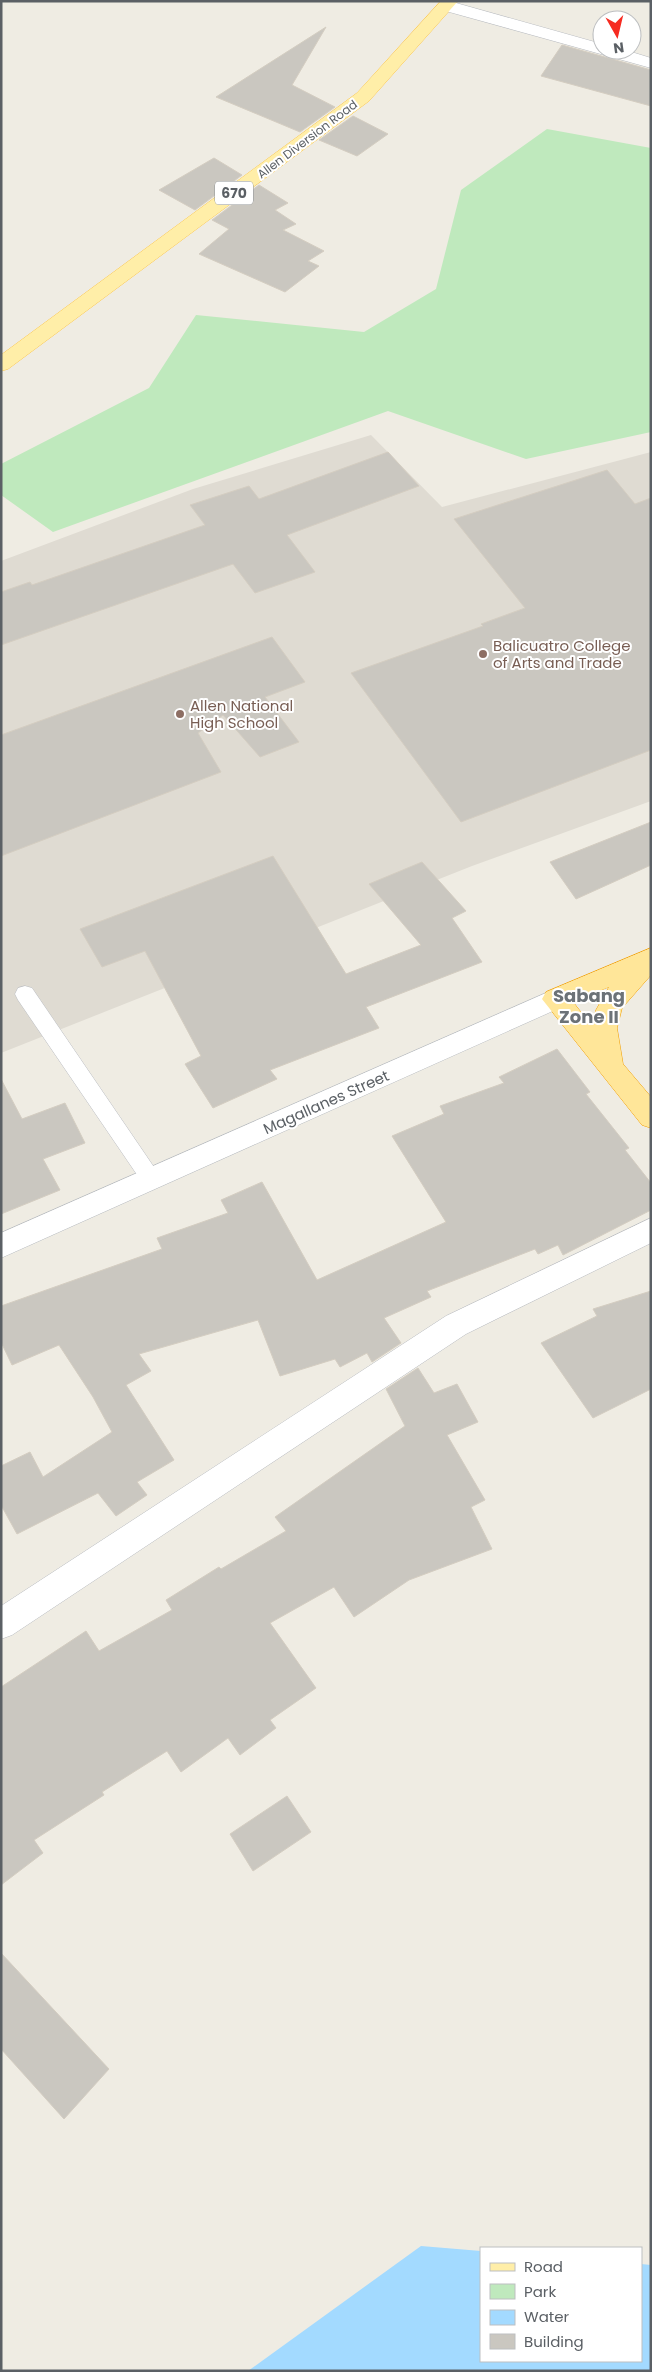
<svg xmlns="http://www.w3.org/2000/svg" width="652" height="2372" viewBox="0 0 652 2372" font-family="Poppins,sans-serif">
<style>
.education{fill:#dfdbd2}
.green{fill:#bfe9bd}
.water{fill:#a3daff}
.building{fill:#cac7c0;stroke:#d4cdc1}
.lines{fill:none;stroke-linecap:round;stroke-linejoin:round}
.service-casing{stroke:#b8bbc0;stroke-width:1}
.minor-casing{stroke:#b8bbc0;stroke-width:1}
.secondary-casing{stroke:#b7bbc0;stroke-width:1}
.primary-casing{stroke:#fcc64f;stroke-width:1}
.trunk-casing{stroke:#f29e00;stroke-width:1}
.service{fill:#fff;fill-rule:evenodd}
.minor{fill:#fff;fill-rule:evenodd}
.secondary{fill:#fff;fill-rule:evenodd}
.primary{fill:#ffeea8;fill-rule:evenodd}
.trunk{fill:#ffe699;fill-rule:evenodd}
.education-dot{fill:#8d6e63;stroke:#fff;stroke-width:2}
.labels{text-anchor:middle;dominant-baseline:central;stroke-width:4;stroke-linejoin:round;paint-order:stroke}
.far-street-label{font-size:12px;fill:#5b6065;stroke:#fff}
.shield{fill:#fff;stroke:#8c9093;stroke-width:1}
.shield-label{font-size:14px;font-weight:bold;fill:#5b6065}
.education-label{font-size:15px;fill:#785e54;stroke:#fff;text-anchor:start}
.street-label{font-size:15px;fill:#5b6065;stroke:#fff}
.quarter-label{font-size:18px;font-weight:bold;fill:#6c7277;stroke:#fff}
</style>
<rect width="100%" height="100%" fill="#efece3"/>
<path class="education" d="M371,435l71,72 209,-55v349l-179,65 -471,187v-492l192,-72z"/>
<path class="green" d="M547,129l104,19v284l-125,27 -138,-48 -335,121 -52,-37v-31l148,-76 47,-73 168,17 72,-43 25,-99z"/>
<path class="water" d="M421,2246l60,5v110h160v-97l10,1v106h-403z"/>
<path class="building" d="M326,27l-34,58 43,22 -35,25 -84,-35z
M562,45l89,25v36l-110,-30z
M353,116l35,18 -31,22 -38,-16z
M214,158l28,17 -47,35 -36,-20z
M259,185l29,18 -13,7 21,14 -13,6 41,21 -16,10 11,5 -34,26 -86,-38 30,-25 -17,-9z
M388,452l31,34 -132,49 28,37 -60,21 -22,-29 -232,81v-53l29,-10 2,3 173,-60 -15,-20 59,-19 10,13z
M607,470l28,34 16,-6v252l-190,72 -110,-149 132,-47 -2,-2 44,-16 -71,-89z
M272,637l33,45 -40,15 34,45 -39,15 -37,-42 -25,18 23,39 -220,84v-121z
M651,822v43l-75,34 -26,-37z
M273,856l73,118 75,-29 -52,-61 53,-22 44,49 -14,7 30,44 -116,45 13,21 -109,42 7,9 -64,29 -28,-44 16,-8 -56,-105 -43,16 -22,-38z
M557,1049l33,43 -4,2 43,54 -4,2 26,33v27l-88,45 -5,-10 -20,9 -3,-5 -108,42 4,6 -47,21 17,25 -29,19 -5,-9 -27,14 -5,-8 -55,17 -22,-56 -119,34 12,17 -25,14 48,75 -37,22 10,13 -31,21 -18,-23 -81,41 -16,-29v-39l29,-14 13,25 69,-45 -19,-35 -34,-52 -47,20 -11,-23v-36l161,-57 -5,-11 71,-25 -7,-13 41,-18 55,98 129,-58 -54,-86 52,-22 -4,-8 64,-23 -5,-6z
M1,1079l21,40 43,-16 20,40 -42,16 17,31 -59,24z
M651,1291v98l-58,29 -52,-75 56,-27 -4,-7z
M418,1368l16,25 23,-9 21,38 -31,13 38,65 -14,7 21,42 -83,31 -55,37 -20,-30 -64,36 46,65 -46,32 6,8 -36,27 -12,-17 -47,34 -14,-21 -65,41 2,3 -70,45 9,13 -42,32v-198l85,-56 13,20 73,-41 -6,-10 53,-33 2,2 65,-38 -11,-14 130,-91 -19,-37z
M287,1796l24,36 -58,39 -23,-37z
M1,1953l108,116 -45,50 -63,-70z"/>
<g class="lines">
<g class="service-casing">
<path id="service" d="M25,986l7,2 126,185 4,6 -4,6 -7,3 -7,-3 -126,-185 -3,-6 3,-6z"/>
</g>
<g class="minor-casing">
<path id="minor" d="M449,1l153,43v6h23l26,8v10l-209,-58 -2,-4 2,-4z
M651,1218v25l-185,91 -454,301 -11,4v-33l445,-290z"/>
</g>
<g class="secondary-casing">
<path id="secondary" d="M555,989l9,3 4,7 -4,7 -563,252v-25z"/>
</g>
<g class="primary-casing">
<path id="primary" d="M441,1h17l-89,100 -361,268 -7,2v-16l356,-262z"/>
</g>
<g class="trunk-casing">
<path id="trunk" d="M651,948v27l-29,33 -5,20 6,36 28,33v31l-9,-3 -100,-126 4,-7zM609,987l-13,23 -5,15 -18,-23z"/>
</g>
<use href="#service" class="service"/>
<use href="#minor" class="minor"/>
<use href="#secondary" class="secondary"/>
<use href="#primary" class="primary"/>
<use href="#trunk" class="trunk"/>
</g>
<g class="education-dot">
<circle cx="483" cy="654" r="5"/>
<circle cx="180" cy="714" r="5"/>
</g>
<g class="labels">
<g class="far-street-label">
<text transform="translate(307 139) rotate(-37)">Allen Diversion Road</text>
</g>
<rect class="shield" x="215" y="181.5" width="38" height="23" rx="4"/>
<g class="shield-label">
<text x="234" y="193">670</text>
</g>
<g class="education-label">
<text x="493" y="645">Balicuatro College<tspan x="493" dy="17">of Arts and Trade</tspan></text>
<text x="190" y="705">Allen National<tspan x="190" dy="17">High School</tspan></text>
</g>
<g class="street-label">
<text transform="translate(326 1102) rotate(-24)">Magallanes Street</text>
</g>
<g class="quarter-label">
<text x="589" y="995">Sabang<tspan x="589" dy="21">Zone II</tspan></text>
</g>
</g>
<rect width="652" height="2372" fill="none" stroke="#5b6065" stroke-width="5"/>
<rect x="480" y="2247" width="162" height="115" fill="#ffffff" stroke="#bdbfc1"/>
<rect x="490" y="2263" width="25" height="8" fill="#ffeea8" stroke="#bdbfc1"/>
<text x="524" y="2272" font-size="15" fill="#5b6065">Road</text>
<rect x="490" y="2284" width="25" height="15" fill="#bfe9bd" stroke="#bdbfc1"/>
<text x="524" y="2297" font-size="15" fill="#5b6065">Park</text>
<rect x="490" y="2310" width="25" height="15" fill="#a3daff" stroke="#bdbfc1"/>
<text x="524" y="2322" font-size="15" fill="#5b6065">Water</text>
<rect x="490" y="2334" width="25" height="15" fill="#cac7c0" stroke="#bdbfc1"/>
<text x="524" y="2347" font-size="15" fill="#5b6065">Building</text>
<g transform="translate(617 35) rotate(172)"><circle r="24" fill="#ffffff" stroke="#bdbfc1"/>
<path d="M0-4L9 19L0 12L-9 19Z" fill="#f62b21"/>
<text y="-8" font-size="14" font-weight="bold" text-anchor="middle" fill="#5b6065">N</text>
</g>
</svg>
